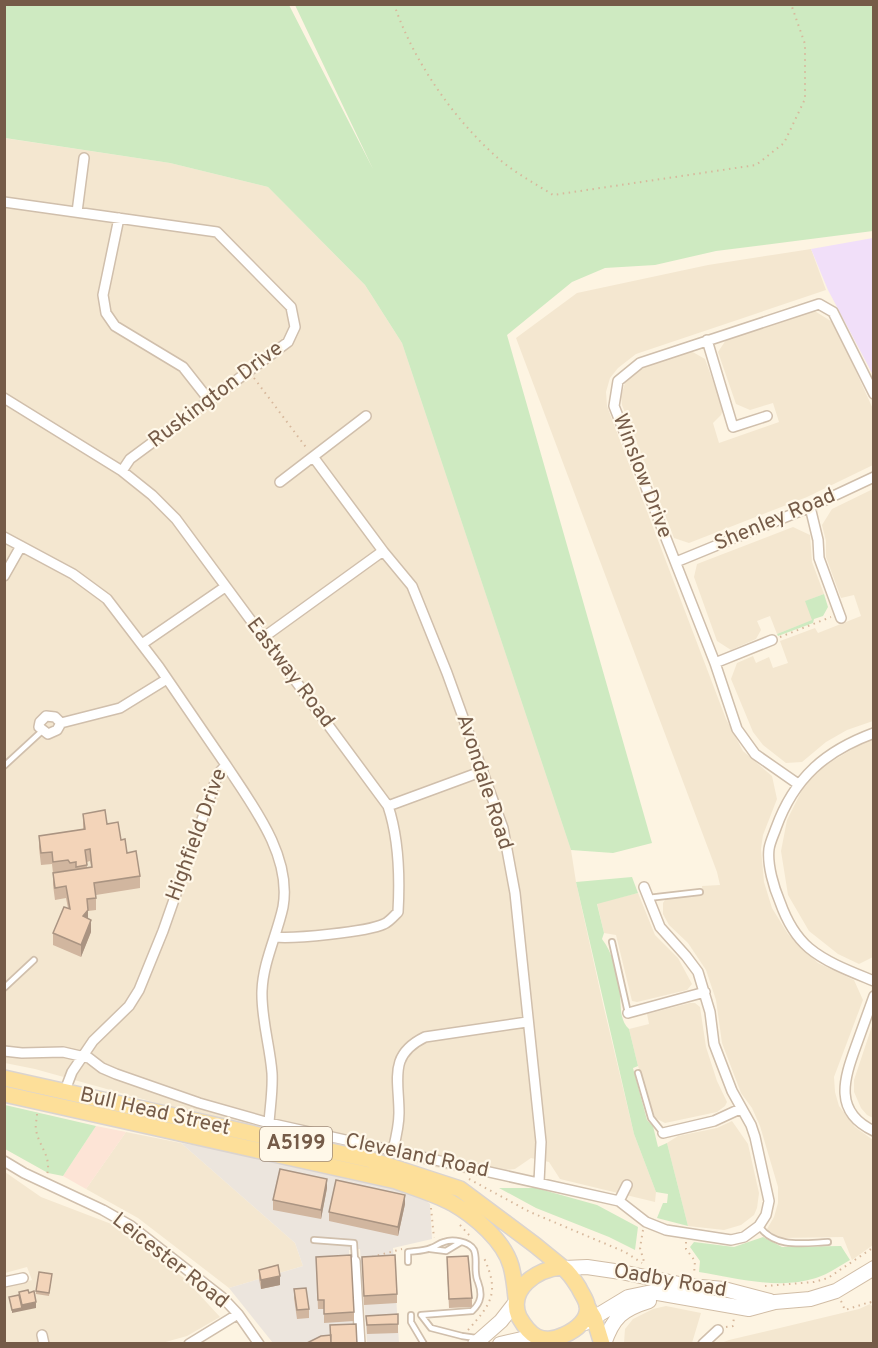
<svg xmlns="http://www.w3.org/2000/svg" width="878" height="1348" viewBox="0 0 878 1348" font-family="Overpass,sans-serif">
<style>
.residential{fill:#f4e7d0}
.commercial{fill:#fde4d6}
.industrial{fill:#ece5dd}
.education{fill:#f1dff9}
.green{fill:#ceeac1}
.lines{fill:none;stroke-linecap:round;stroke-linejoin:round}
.service-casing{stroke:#d0bfac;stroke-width:8}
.minor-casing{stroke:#d0bfac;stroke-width:12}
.secondary-casing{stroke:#d1bda6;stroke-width:16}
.primary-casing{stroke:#dbd4cf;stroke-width:18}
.path{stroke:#d7b89c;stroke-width:2;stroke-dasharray:1.5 4.5;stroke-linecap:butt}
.service{stroke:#fff;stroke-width:4.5}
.minor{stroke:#fff;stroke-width:9}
.secondary{stroke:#fff;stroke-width:14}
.primary{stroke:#fddf99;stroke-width:15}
.wall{fill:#d1b69f;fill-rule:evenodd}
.shaded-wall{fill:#aa9482}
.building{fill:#f3d4b9;stroke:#aa9482;stroke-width:1.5}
.labels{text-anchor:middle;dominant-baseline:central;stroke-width:4.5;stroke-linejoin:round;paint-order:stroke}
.shield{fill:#fff8e9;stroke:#9e8a78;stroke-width:1.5}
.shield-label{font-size:20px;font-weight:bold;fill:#755b48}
.street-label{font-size:21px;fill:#755b48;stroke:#fff8e9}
</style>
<rect width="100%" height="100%" fill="#fdf4e2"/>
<path class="residential" d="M4,138l166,25 98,24 97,98 37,58 169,507 5,32 27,122 31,130 22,58 -1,10 -95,-23 -11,-17 -18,-4 -16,11 -48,5 -242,-52 -190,-53 -30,-6z
M811,249l15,41 -190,64 -18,14 -8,10 -4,14 1,14 119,313 17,32 29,25 5,23 -14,36 -2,14 3,33 8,26 16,26 30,29 36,17 9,20 -29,77 1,15 4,14 16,21 18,13v105l-21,15 -9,-23 -64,1 -12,-9 7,-12 4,-14v-16l-18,-61 -8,-18 -11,-15 -19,-50 -6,-43 -10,-30 -18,-27 -19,-18 -6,-11v-11l4,-6 36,-2 -1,-9 18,-1 -3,-13 -201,-534 61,-45 131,-28z
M813,310l21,13 39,86v56l-66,32 -118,46 -15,-5 -52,-133 -1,-9 4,-13 10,-11 7,-4 49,-17 14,8 18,50 -2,6 -8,8 6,20 60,-21 -6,-19 -23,7 -14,-6 -18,-52 8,-12z
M873,489v232l-26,9 -21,12 -24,20 -16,1 -23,-18 -10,-13 -22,-53 6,-16 16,-7 3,7 13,-6 4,11 15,-5 -8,-22 35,-13 3,5 43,-17 -7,-21 -13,3 -15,-41v-16l-4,-16 10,-16z
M793,527l17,8 2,27 12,32 -18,7 7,19 -36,14 -7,-18 -13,5 4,9 -5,9 -25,11 -14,-9 -23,-64 3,-13z
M873,739v218l-14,7 -21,-10 -29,-23 -21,-36 -7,-44 6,-31 16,-32 18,-20 38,-23z
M638,893l17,42 23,23 14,26 -5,6 -50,12 -5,-1 -16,-66 -12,-2 -7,-30z
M690,1003h5l5,4 6,40 11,34 10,21 -2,4 -8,6 -52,11 -10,-5 -17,-52 -9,-37 20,-5 -2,-10z
M873,1023l1,95h-1l-6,-3 -6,-7 -7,-16v-12z
M732,1121l16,23 11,49 -2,15 -3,7 -13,10 -17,5 -36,-4 -21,-83 11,-7 39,-8z
M126,1132l55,11 114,100 8,23 -74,22 -91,-70 -52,-29z
M5,1172l36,25 73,28 71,54 35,38 -33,19 -25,7h-157l-1,-56 28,-7 -5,-13 -22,6z
M870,1304l3,3v36h-152l8,-3 130,-31z
M666,1306l35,7 -9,30h-68l1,-14 8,-10 20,-10z"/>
<path class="commercial" d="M96,1126l30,6 -40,57 -23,-13z"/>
<path class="industrial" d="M181,1143l128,22 111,31 10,8 2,35 -39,9 6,95h-32l-7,-94 -11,1 5,93h-81l-44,-55 74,-22 -8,-23z"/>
<path class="education" d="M873,238h1l-1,137 -45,-85 -17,-41z"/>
<path class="green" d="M4,5h285l84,164 -78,-164h578v226l-157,20 -61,14 -50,3 -33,14 -65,53 145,508 -39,10 -42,-3 -169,-507 -37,-58 -97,-98 -98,-24 -165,-25z
M824,594l4,13 -5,9 -9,3 -1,4 -35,13 -1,-2 35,-14 -7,-19z
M632,877l6,16 -41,11 7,29 -2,6c11,14 14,32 17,49 3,14 -1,31 10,41l9,37 -5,2 14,52 6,6 5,21 9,-4 21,83 -31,-8 6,-15h4l1,-9 -12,-2 -22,-58 -58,-252z
M5,1105l91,21 -33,50 -15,-3 -43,-24z
M499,1188h37l61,17 41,22 -3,23 -26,-13 -73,-29z
M763,1237l19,10 59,-1 9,14c-11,6 -21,14 -34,18 -37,12 -80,0 -117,-6l1,-11 -10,-14 4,-5 40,5z"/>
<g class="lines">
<g class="service-casing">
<path id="service" d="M4,766l38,-35
M648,898l52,-6
M612,942l16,71
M4,988l30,-28
M638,1073l13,45 12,15
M759,1226c16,23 45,17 69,16
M314,1240l40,3 1,18
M430,1249l16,2 15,-9
M408,1262v-10c7,-1 16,-1 23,-4 4,-1 8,-5 13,-6 8,-3 25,-1 30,8 4,9 -1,22 4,32 4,11 4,20 -6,29l-51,4 10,13 31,8 14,2
M411,1315v7l13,22"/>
</g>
<g class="minor-casing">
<path id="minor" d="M4,202l213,30 74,75 4,20 -7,15 -158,117 -8,12
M77,212l7,-54
M119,218l-16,77 3,18 9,13 68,41 26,33
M707,340l26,87 34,-11
M4,398l118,73 30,24 24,24 212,287c11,33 12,71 10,106 -4,4 -9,10 -14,12 -17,8 -91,15 -109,13
M314,458l69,93 29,35 35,87 56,155 12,65 26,249 -2,40
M280,482l86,-66
M810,507l8,33 1,18 22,60
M4,537l69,37 34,25 52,68 67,98 -8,9 -55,157 -24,59 -10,16 -36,35 -21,31 -8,21
M676,562l134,-55 64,-30
M4,576l17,-30
M264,637l119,-86
M142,644l83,-57
M715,663l57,-23
M61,723l-4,7 -9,4 -9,-7 1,-5 6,-6 9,1 6,6 59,-15 47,-29
M874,733c-49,18 -80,45 -98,95 -2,6 -6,14 -7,21 -2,16 5,39 11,53 6,17 15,34 29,46 18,15 43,24 65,33
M226,765c27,41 66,91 57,142 -6,28 -20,55 -21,84 -1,27 8,55 10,82 1,17 -2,34 -3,50
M798,784l-43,-30 -18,-25 -22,-66 -101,-257 4,-25 22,-18 179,-59 14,8 41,82
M388,806l95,-35
M874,996c-6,17 -12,33 -18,50 -12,33 -23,66 18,85
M628,1013l77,-21
M4,1051l18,2 41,-1 26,6 13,10 14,6 83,29 70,20 350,78 27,21 20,8 65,10 13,-3 15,-11 7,-11 3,-14 -14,-64 -4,-12 -19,-34 -18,-47 -4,-32 -12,-40 -12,-16 -26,-29 -16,-40
M663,1133l51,-12 26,-12
M393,1150c3,-12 6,-25 6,-37 0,-34 -11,-58 26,-76l102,-15
M4,1161l20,12 79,37 28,16 92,72 15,16 21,30
M619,1201l8,-16
M355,1261l5,83
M4,1282l19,-4
M42,1335l2,9
M189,1344l49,-30
M703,1344l15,-14"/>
</g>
<g class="secondary-casing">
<path id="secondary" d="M564,1268l23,-1 34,5 68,14 35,3 46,12
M585,1323l43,-26 24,-5 97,17 26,-7 35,-3 26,-8 38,-23
M475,1344l26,-23 14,-18
M500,1344l35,-8
M604,1344c9,-27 19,-35 45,-43"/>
</g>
<g class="primary-casing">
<path id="primary" d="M4,1078l367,82 89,29 75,56 27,22
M4,1094l392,87c19,7 39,13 56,22 23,13 52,38 59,63 3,11 4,22 5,32
M562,1267c8,6 12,13 17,21 2,5 7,11 8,17 3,14 -11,25 -23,30 -9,4 -17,6 -27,2 -8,-4 -14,-13 -18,-20 -12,-28 18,-48 43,-50z
M587,1306l7,12 8,26"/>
</g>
<path class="path" d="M394,4c19,57 61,117 105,155 16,14 37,25 54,36l203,-30 28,-22 21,-44v-55l-14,-40
M254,378l54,72
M780,637l51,-20
M37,1114c0,5 -2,11 -1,15 2,17 16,26 11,46
M469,1179l61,33 95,40 17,11
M431,1208l3,30
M460,1225l10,11
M643,1230l-3,18 5,17
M686,1242v7l9,12 -1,13
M372,1257l30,-8
M765,1286l49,-4 14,-4 46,-31
M841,1301l4,9 25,-8 4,3
M726,1327l7,-1 1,-9
M468,1330c23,-26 32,-37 16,-72"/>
<use href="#service" class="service"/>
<use href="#minor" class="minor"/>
<use href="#secondary" class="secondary"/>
<use href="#primary" class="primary"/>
</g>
<path class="wall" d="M83,814l24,10 14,16 19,36v12l-44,7v15l-8,1v7l3,14 -10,25 -28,-12v-12l15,-25 -2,-10 -11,2 -2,-15v-12l-1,-9 -11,1 -2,-17v-12l44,-7zM90,861l1,6h-4v-5z
M327,1188l-6,31 -48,-9v-10z
M405,1204l-7,32 -69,-15v-9z
M316,1257l38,55v9l-30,2v-14h-6z
M362,1257l35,37v9l-33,2z
M447,1267l25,31v9l-23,1z
M259,1270l21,15 -19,4 -2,-10z
M52,1274l-3,22 -13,-2v-3z
M294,1289l15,20v9l-12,1 -3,-21z
M398,1314v19l-31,1 -1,-18z"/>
<path class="shaded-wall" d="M88,910v12l-5,-6z
M91,920v12l-10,25v-12z
M327,1179v9l-6,31v-9z
M405,1195v9l-7,32v-9z
M280,1276v9l-19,4v-9z
M36,1302v6l-24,5v-3l10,-2v-3z"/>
<path class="building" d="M105,810l2,14 11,-2 3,18 4,-1 2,14 9,-2 4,25 -46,7 2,15 -9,1 1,11 -5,6 8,4 -10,25 -28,-12 11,-26 6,2 -4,-23 -11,2 -2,-15 39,-6 -2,-18 -5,1 2,15 -11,2v-5l-6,1 -2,-3 -15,2 -1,-10 -11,1 -2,-17 46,-7 -2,-15z
M280,1169l47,10 -6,31 -48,-10z
M336,1180l69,15 -7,32 -69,-15z
M351,1255l3,57 -30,2v-14h-6l-2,-43z
M395,1255l2,39 -33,2 -2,-39z
M468,1256l4,42 -23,1 -2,-42z
M278,1265l2,11 -19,4 -2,-10z
M39,1272l13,2 -3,19 -13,-2z
M306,1288l3,21 -12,1 -3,-21z
M28,1290l1,3 5,-2 2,11 -14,3 -3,-13z
M19,1295l3,13 -10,2 -3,-13z
M398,1314v10l-31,1 -1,-9z
M356,1324l1,20h-26l-1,-19z
M331,1335v9h-26l16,-8z"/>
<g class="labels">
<rect class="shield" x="260" y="1127" width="72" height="34" rx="4.5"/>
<g class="shield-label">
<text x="296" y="1144">A5199</text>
</g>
<g class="street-label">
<text transform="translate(216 395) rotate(-37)">Ruskington Drive</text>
<text transform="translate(642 476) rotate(69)">Winslow Drive</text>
<text transform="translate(775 520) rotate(-23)">Shenley Road</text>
<text transform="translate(290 673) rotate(53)">Eastway Road</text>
<text transform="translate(484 782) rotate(72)">Avondale Road</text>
<text transform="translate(197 835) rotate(-70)">Highfield Drive</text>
<text transform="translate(155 1112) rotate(13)">Bull Head Street</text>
<text transform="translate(417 1156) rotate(12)">Cleveland Road</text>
<text transform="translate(170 1261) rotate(38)">Leicester Road</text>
<text transform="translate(670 1281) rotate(10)">Oadby Road</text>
</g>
</g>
<rect width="878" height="1348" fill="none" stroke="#755b48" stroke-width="12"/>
</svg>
